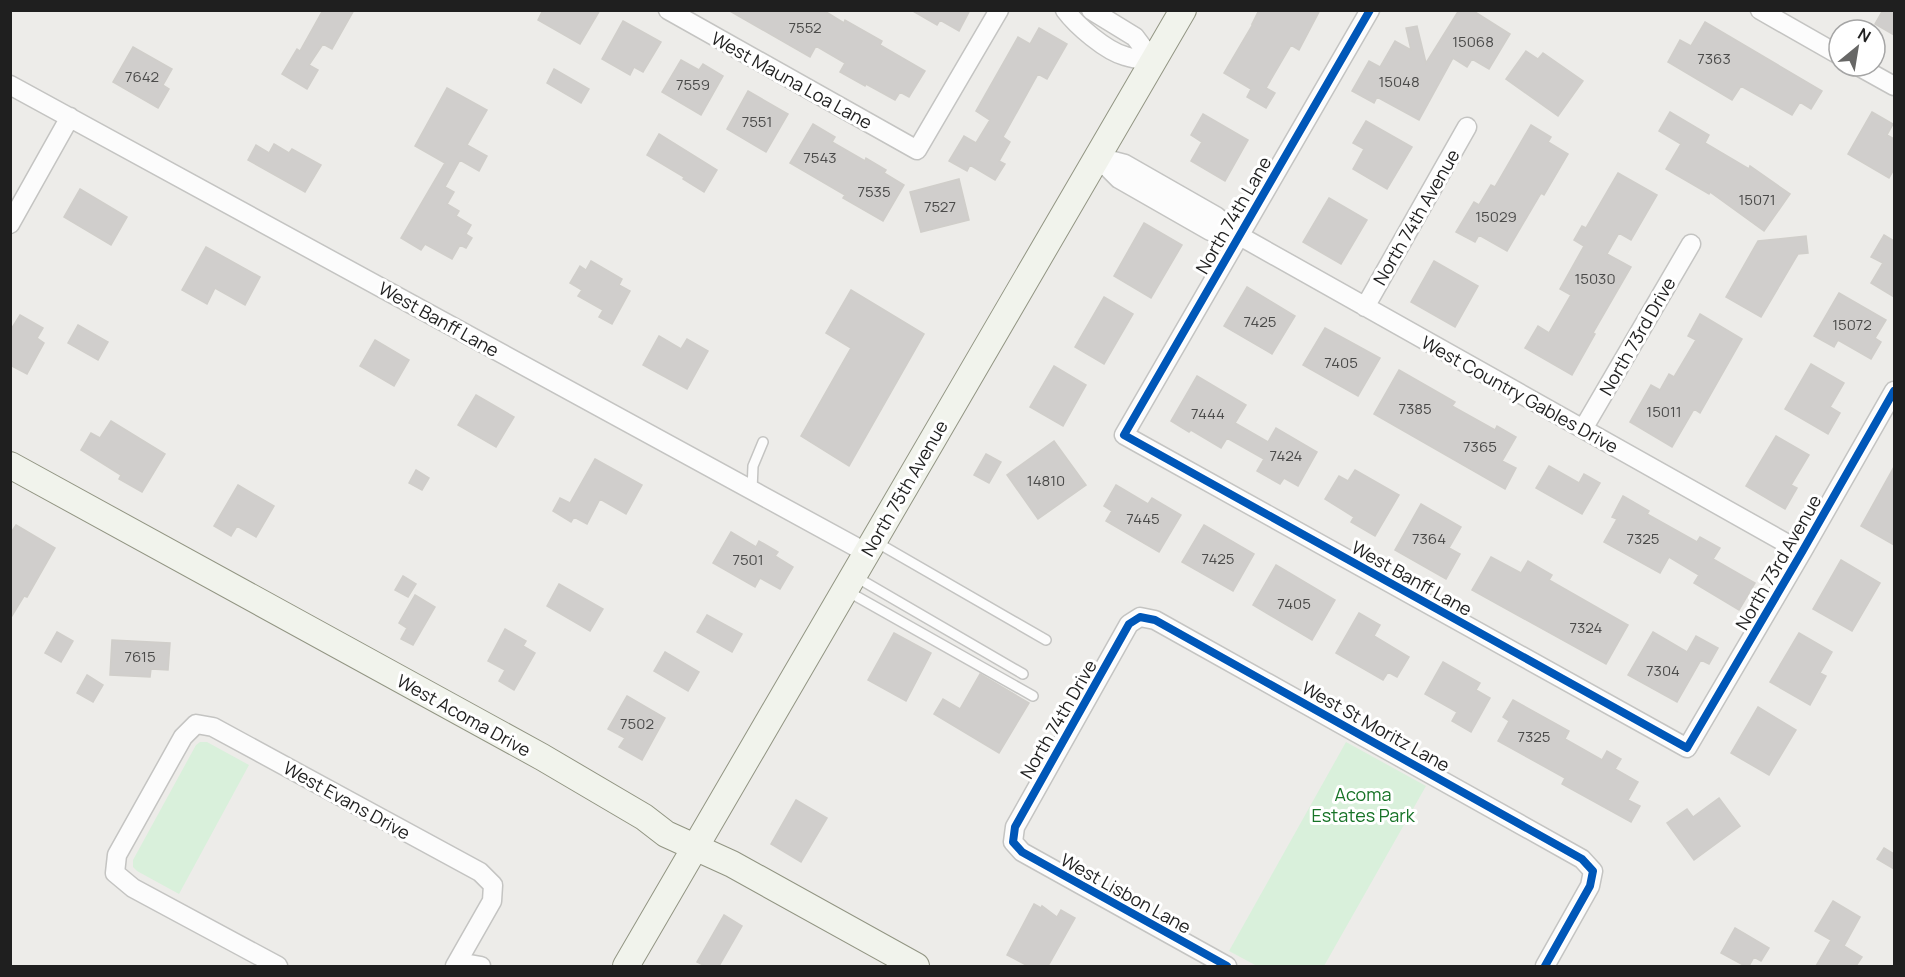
<svg xmlns="http://www.w3.org/2000/svg" width="1905" height="977" viewBox="0 0 1905 977" font-family="Manrope,sans-serif">
<style>
.park{fill:#d9f0db}
.building{fill:#d0cecc;stroke:#d0ceca;stroke-width:1.5}
.lines{fill:none;stroke-linecap:round;stroke-linejoin:round}
.lane-casing{stroke:#c4c4c2;stroke-width:12}
.street-casing{stroke:#c4c4c2;stroke-width:21}
.secondary-casing{stroke:#929583;stroke-width:28}
.lane{stroke:#fcfcfc;stroke-width:9}
.street{stroke:#fcfcfc;stroke-width:18}
.secondary{stroke:#f1f3ec;stroke-width:26}
.cycleway-casing{stroke:#fff;stroke-width:11}
.cycleway{stroke:#0057b8;stroke-width:8}
.labels{text-anchor:middle;dominant-baseline:central;stroke-width:6;stroke-linejoin:round;paint-order:stroke}
.number-label{font-size:15px;fill:#4b4b4a}
.street-label{font-size:18px;fill:#1f1f1f;stroke:#fff}
.park-label{font-size:18px;fill:#177327;stroke:#fff}
</style>
<rect width="100%" height="100%" fill="#edece9"/>
<path class="park" d="M200,742h7l42,23 -70,129 -42,-23 -4,-4v-7l63,-115z
M1346,742l80,44 -102,180h-67l-28,-15z"/>
<path class="building" d="M323,10h31l-22,39 -9,-5 -14,21 9,5 -11,19 -25,-15 15,-25 3,2z
M543,10h57l-20,34 -42,-24z
M728,10h95l21,13 1,-3 37,21 -2,4 45,26 -16,26 -9,-5 -5,8 -29,-16 -1,2 -25,-14 5,-9 -29,-17 -6,11z
M911,10h59l-11,21 -19,-11 -3,5z
M1259,10h61l-21,40 -8,-5 -25,43 9,5 -9,15 -19,-11 4,-8 -27,-16 29,-49h-1z
M1459,10h13l38,24 -21,35 -17,-10 -5,8 -14,-9 -34,62 -42,-23 -3,6 -22,-12 17,-30 11,6 15,-26 16,9 -5,-22 11,-2 9,37z
M1883,10h11v25l-19,-11z
M623,21l38,21 -18,30 -9,-5 -4,8 -28,-16z
M1705,22l117,69 -11,18 -11,-7 -8,13 -51,-29 -9,14 -64,-38 12,-22 11,6z
M1039,28l28,16 -20,35 -9,-5 -35,63 7,5 -11,19 6,3 -10,16 -25,-15 -3,6 -18,-10 15,-25 12,7 14,-23 -14,-9 42,-74 12,7z
M133,47l39,22 -9,16 6,4 -11,19 -45,-26z
M1526,51l12,8 5,-6 40,28 -25,35 -52,-37z
M681,60l18,10 4,-6 20,12 -22,39 -39,-23z
M554,69l35,20 -8,14 -34,-20z
M447,88l40,22 -20,35 20,11 -8,15 -19,-11 -15,27 9,5 -7,12 12,7 -3,5 15,9 -5,9 6,4 -6,10 -6,-3 -8,14 -27,-15 -4,6 -20,-12 44,-75 -30,-17z
M748,91l40,23 -22,38 -39,-23z
M1670,112l39,23 -4,8 44,26 1,-3 40,28 -26,37 -54,-39 -1,2 -43,-25 15,-25 -22,-13z
M1872,112l21,12 -6,11 7,4v30l-5,9 -41,-24z
M1203,114l45,26 -23,41 -34,-20 11,-19 -11,-7z
M1366,121l46,26 -25,42 -34,-20 11,-20 -11,-6z
M813,124l22,13 -3,5 33,19 1,-3 20,12 -2,3 20,12 -21,36 -40,-23 2,-3 -55,-32z
M1531,125l20,12 -3,5 20,12 -24,41 -3,-2 -34,58 -28,-16 -4,7 -19,-10 18,-30 5,3 12,-20 4,2z
M659,134l58,36 -13,22 -21,-13 1,-2 -37,-22z
M274,144l15,9 3,-4 29,16 -16,27 -57,-32 8,-15 13,8z
M1618,173l39,22 -26,45 -12,-7 -12,21 24,13 -38,66 2,1 -23,41 -47,-27 13,-22 11,7 22,-38 -11,-6 24,-43 -10,-6 8,-14 4,2z
M959,179l10,41 -48,12 -11,-40z
M80,189l47,28 -16,28 -47,-28z
M1329,198l38,22 -26,44 -38,-22z
M1144,223l38,22 -31,53 -37,-22z
M1884,235l10,6v56l-23,-14 12,-20 -12,-6z
M1806,236l2,17 -10,1 -37,63 -35,-20 32,-56z
M206,247l54,30 -15,28 -30,-17 -8,16 -25,-14z
M591,261l31,18 -3,6 11,6 -18,33 -13,-7 4,-7 -25,-14 4,-6 -12,-7 10,-17 6,4z
M1434,261l44,25 -23,41 -44,-25z
M1247,287l48,29 -23,38 -48,-28z
M851,290l73,44 -75,132 -48,-30 50,-88 -25,-15z
M1839,293l47,27 -11,18 6,4 -10,17 -33,-19 -4,7 -20,-11z
M1104,297l29,17 -29,50 -29,-17z
M1700,314l42,25 -42,74 -6,-4 -22,38 -42,-25 21,-37 9,5 9,-16 5,3 22,-37 -8,-4z
M20,315l23,13 -6,10 7,5 -17,31 -17,-9v-34z
M78,325l30,17 -10,18 -30,-17z
M1325,328l55,30 -22,38 -55,-31z
M659,336l22,13 6,-10 21,12 -21,38 -44,-24z
M375,340l34,20 -15,26 -34,-20z
M1811,364l33,19 -14,24 10,6 -12,21 -43,-25z
M1054,366l32,19 -23,41 -33,-19z
M1399,370l56,32 -3,4 43,24 2,-4 19,11 -14,24 14,7 -11,21 -131,-75z
M1197,376l49,29 -11,18 33,19 8,-14 41,24 -19,34 -14,-8 -4,6 -23,-13 7,-12 -37,-21 -6,10 -30,-18 -2,2 -18,-11z
M476,395l38,22 -18,30 -38,-22z
M111,421l54,33 -23,38 -23,-13 2,-4 -40,-25 10,-17 9,5z
M1776,436l33,19 -18,30 6,3 -12,21 -39,-23z
M1054,441l32,44 -48,34 -31,-44z
M986,454l15,8 -12,21 -15,-8z
M595,459l47,26 -16,29 -26,-15 -13,25 -13,-7 -3,5 -18,-11 7,-13 10,5z
M1549,466l30,17 5,-9 16,9 -18,31 -46,-26z
M1894,467v78l-33,-19z
M416,470l13,8 -7,12 -13,-7z
M1355,470l44,25 -24,41 -24,-14 3,-5 -29,-18 14,-23 9,5z
M238,485l36,21 -18,31 -19,-11 -6,10 -17,-10z
M1116,485l32,19 4,-6 29,17 -22,37 -53,-31 6,-10 -8,-5z
M1623,496l26,15 -2,3 50,28 3,-5 20,11 -7,11 42,24 -16,27 -45,-27 5,-8 -30,-18 -9,16 -56,-31 13,-23 -5,-2z
M1421,504l40,23 -12,21 11,6 -14,25 -51,-29z
M16,525l39,23 -28,49 -3,-1 -14,23v-85z
M1204,525l50,29 -21,37 -51,-29z
M731,532l25,15 3,-6 19,11 -3,4 18,11 -13,22 -20,-11 -5,9 -42,-24z
M1491,557l30,16 7,-12 24,14 -3,5 79,45 -22,39 -134,-74z
M1841,560l39,23 -28,48 -39,-22z
M1276,565l59,35 -23,40 -59,-35z
M403,576l13,8 -8,13 -13,-7z
M559,584l44,25 -13,22 -43,-25z
M415,595l20,12 -22,38 -12,-6 6,-11 -8,-5z
M1359,613l21,12 -6,11 35,21 -12,20 -9,-5 -5,8 -47,-27z
M707,615l35,19 -10,18 -35,-20z
M505,629l21,12 -3,5 12,7 -21,37 -15,-9 6,-11 -17,-9z
M57,632l16,9 -12,21 -16,-9z
M1653,632l34,20 9,-16 22,12 -9,16 -8,-4 -24,42 -49,-27z
M894,633l37,20 -25,48 -38,-21z
M1799,633l33,19 -12,21 6,3 -16,29 -40,-23z
M112,640l58,3 -2,27 -17,-1 -1,8 -40,-2z
M665,652l34,20 -11,19 -34,-20z
M1443,662l37,21 -4,7 14,8 -19,34 -19,-11 5,-9 -32,-18z
M980,674l49,29 -30,50 -65,-39 9,-15 17,10z
M87,675l16,10 -10,17 -16,-9z
M627,696l38,22 -23,42 -23,-13 6,-9 -17,-9z
M1513,700l56,31 -4,8 37,21 5,-9 14,8 -6,10 23,13 -10,18 12,6 -9,16 -69,-38 3,-6 -67,-37 11,-20 -6,-4z
M1758,707l38,23 -27,45 -38,-22z
M1719,798l21,28 -46,34 -27,-37 20,-14 6,8z
M796,800l31,18 -26,44 -30,-18z
M1884,848l10,6v15l-17,-10z
M1833,901l27,16 -16,29 18,11 -6,9h-40l15,-26 -16,-9z
M1034,904l7,4 1,-2 15,11 4,-7 14,8 -27,48h-20l-21,-11z
M724,915l18,11 -23,40h-14l-8,-4z
M1735,928l34,20 -8,13 -7,-4 -5,9h-4l-24,-13z"/>
<g class="lines">
<g class="lane-casing">
<path id="lane" d="M752,490l1,-24 10,-24
M876,542l170,98
M856,577l167,97
M847,591l186,105"/>
</g>
<g class="street-casing">
<path id="street" d="M668,10l249,140 82,-140
M1065,10c12,16 41,41 60,46 9,3 19,4 28,5
M1091,10l44,27 18,24
M1370,10l-246,425 563,313 115,-196 92,-161
M1760,10l79,45
M1858,66l36,20
M10,85l857,468
M1098,157l27,7 91,52 22,19 564,317
M1098,158l21,21 91,52 28,4
M10,224l60,-107
M1365,307l102,-180
M1583,429l108,-185
M458,962l23,4
M278,966l-145,-78 -18,-15 2,-18 66,-118 13,-13 17,3 267,145 13,13 -1,16 -37,65
M1227,966l-205,-114 -9,-10 2,-15 114,-203 11,-7 15,3 427,239 11,12 -3,15 -45,80"/>
</g>
<g class="secondary-casing">
<path id="secondary" d="M10,465l532,292 102,60 22,17 66,30 184,102
M626,966l557,-956"/>
</g>
<use href="#lane" class="lane"/>
<use href="#street" class="street"/>
<use href="#secondary" class="secondary"/>
<g class="cycleway-casing">
<path id="cycleway" d="M1370,10l-246,425 563,313 115,-196 92,-161
M1227,966l-205,-114 -9,-10 2,-15 114,-203 11,-7 15,3 427,239 11,12 -3,15 -45,80"/>
</g>
<use href="#cycleway" class="cycleway"/>
</g>
<g class="labels">
<g class="number-label">
<text x="805" y="27">7552</text>
<text x="1473" y="41">15068</text>
<text x="1714" y="58">7363</text>
<text x="142" y="76">7642</text>
<text x="1399" y="81">15048</text>
<text x="693" y="84">7559</text>
<text x="757" y="121">7551</text>
<text x="820" y="157">7543</text>
<text x="874" y="191">7535</text>
<text x="1757" y="199">15071</text>
<text x="940" y="206">7527</text>
<text x="1496" y="216">15029</text>
<text x="1595" y="278">15030</text>
<text x="1260" y="321">7425</text>
<text x="1852" y="324">15072</text>
<text x="1341" y="362">7405</text>
<text x="1415" y="408">7385</text>
<text x="1664" y="411">15011</text>
<text x="1208" y="413">7444</text>
<text x="1480" y="446">7365</text>
<text x="1286" y="455">7424</text>
<text x="1046" y="480">14810</text>
<text x="1143" y="518">7445</text>
<text x="1429" y="538">7364</text>
<text x="1643" y="538">7325</text>
<text x="1218" y="558">7425</text>
<text x="748" y="559">7501</text>
<text x="1294" y="603">7405</text>
<text x="1586" y="627">7324</text>
<text x="140" y="656">7615</text>
<text x="1663" y="670">7304</text>
<text x="637" y="723">7502</text>
<text x="1534" y="736">7325</text>
</g>
<g class="street-label">
<text transform="translate(792 80) rotate(29)">West Mauna Loa Lane</text>
<text transform="translate(1233 215) rotate(-60)">North 74th Lane</text>
<text transform="translate(1416 217) rotate(-60)">North 74th Avenue</text>
<text transform="translate(439 319) rotate(29)">West Banff Lane</text>
<text transform="translate(1637 336) rotate(-60)">North 73rd Drive</text>
<text transform="translate(1520 394) rotate(29)">West Country Gables Drive</text>
<text transform="translate(904 488) rotate(-60)">North 75th Avenue</text>
<text transform="translate(1778 562) rotate(-60)">North 73rd Avenue</text>
<text transform="translate(1412 578) rotate(29)">West Banff Lane</text>
<text transform="translate(464 715) rotate(29)">West Acoma Drive</text>
<text transform="translate(1058 719) rotate(-60)">North 74th Drive</text>
<text transform="translate(1376 726) rotate(29)">West St Moritz Lane</text>
<text transform="translate(347 800) rotate(29)">West Evans Drive</text>
<text transform="translate(1126 893) rotate(29)">West Lisbon Lane</text>
</g>
<g class="park-label">
<text x="1363" y="794">Acoma<tspan x="1363" dy="21">Estates Park</tspan></text>
</g>
</g>
<rect width="1905" height="977" fill="none" stroke="#1f1f1f" stroke-width="24"/>
<g transform="translate(1857 48) rotate(30)"><circle r="28" fill="#ffffff" stroke="#a5a5a5" stroke-width="1.5"/>
<path d="M0-4.5L10 22L0 15L-10 22Z" fill="#676766"/>
<text y="-9" font-size="16" font-weight="bold" text-anchor="middle" fill="#1f1f1f">N</text>
</g>
</svg>
